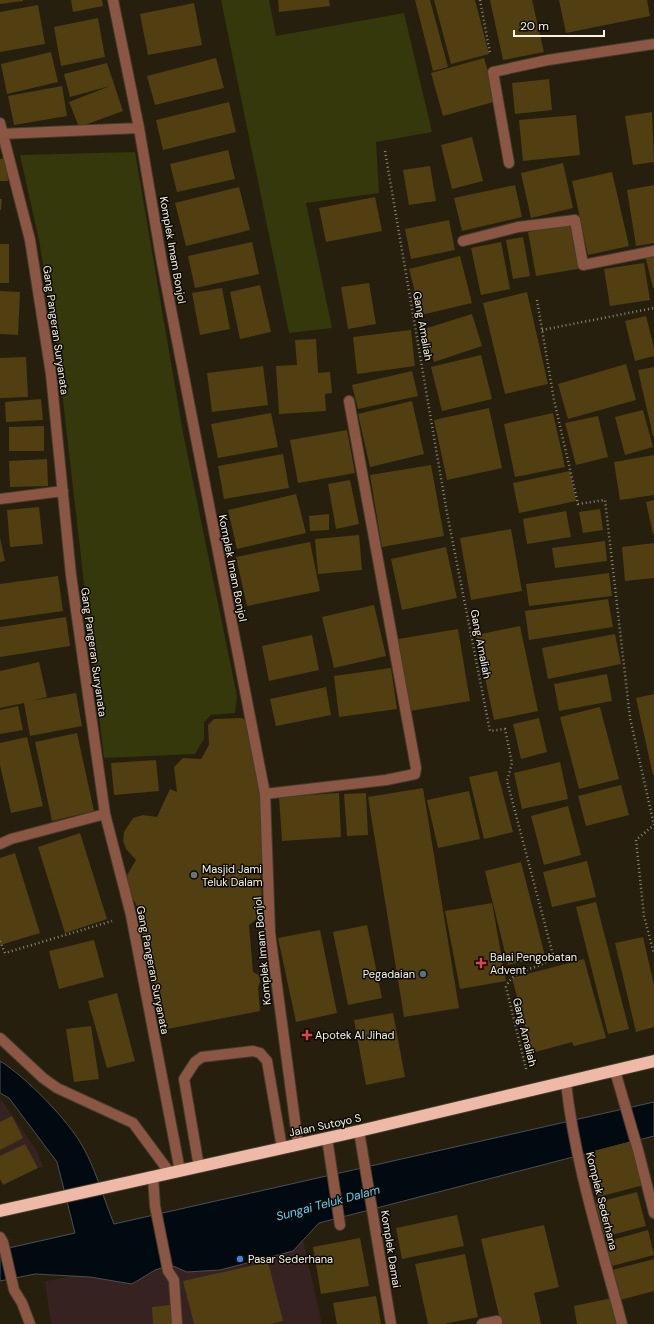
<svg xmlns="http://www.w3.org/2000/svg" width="654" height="1324" viewBox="0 0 654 1324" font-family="'DM Sans',sans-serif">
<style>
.commercial{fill:#352221}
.green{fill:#34380a}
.water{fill:#010a10;stroke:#4b5051}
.building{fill:#513f12}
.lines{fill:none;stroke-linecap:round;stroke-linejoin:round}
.minor-casing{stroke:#433d2d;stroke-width:12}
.highway-casing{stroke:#433d2d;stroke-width:14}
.path{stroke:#8e887a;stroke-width:2.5;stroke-dasharray:1 3;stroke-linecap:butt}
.minor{stroke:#8b5644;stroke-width:10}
.highway{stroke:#efb9a7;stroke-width:12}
.worship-dot{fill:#6b7280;stroke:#0d0a04;stroke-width:1.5}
.health-dot{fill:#e0444e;stroke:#0d0a04;stroke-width:1.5}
.service-dot{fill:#5c6f8a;stroke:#0d0a04;stroke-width:1.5}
.shop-dot{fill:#3f7fe0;stroke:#0d0a04;stroke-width:1.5}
.labels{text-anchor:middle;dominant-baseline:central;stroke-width:3;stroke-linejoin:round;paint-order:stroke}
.street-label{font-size:11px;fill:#f7f3e8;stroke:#0d0a04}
.poi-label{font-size:11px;fill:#f7f3e8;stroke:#0d0a04;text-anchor:start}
.water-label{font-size:12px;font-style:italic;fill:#68cef8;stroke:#0d0a04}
</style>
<rect width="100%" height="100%" fill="#261f0e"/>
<path class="commercial" d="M0,1098l37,53 6,16 -43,7z
M302,1236l20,88h-271l-6,-43z"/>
<path class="green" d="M221,0h48l7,36 128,-23 28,119 -56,10 3,51 -73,10 26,125 -43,5z
M135,152l48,281 54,263 -2,17 -24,2 -7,7v17l-9,15 -91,4 -47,-410 -18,-108 -19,-85z"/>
<path class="water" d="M0,1061c26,16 68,59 83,86 13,23 21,53 31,77l540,-122v34l-335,87 -26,28 -73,19 -33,2 -16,-7 -16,5 -23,14 -42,-7 -55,-3 -35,7v-31l75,-17 -18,-71 -48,-64 -9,-5z"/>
<path class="building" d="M0,0h23v1l-23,3z
M71,0h31l1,6 -30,6z
M278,0h51l1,6 -51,6z
M415,0h15l18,67 -15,4z
M434,0h41l14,54 -38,10z
M490,0h42l12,52 -41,8z
M559,0h88l3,16 -84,17z
M194,3l8,42 -54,10 -8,-41z
M38,5l7,39 -45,8v-40z
M98,18l7,39 -44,9 -7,-39z
M51,52l7,30 -51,12 -6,-30z
M216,58l8,30 -69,17 -8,-29z
M484,58l13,43 -54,15 -12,-43z
M107,63l16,48 -44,16 -10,-25 41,-16 -40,11 -6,-23z
M549,79l3,31 -37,4 -3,-31z
M62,86l5,30 -53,9 -6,-29z
M229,102l7,30 -73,18 -7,-30z
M652,112l2,50 -21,3 -8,-49z
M576,115l4,40 -57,6 -4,-41z
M472,137l11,44 -31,8 -11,-44z
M228,150l7,29 -58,13 -7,-28z
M7,158l1,23h-8v-22z
M563,163l10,45 -42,10 -10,-45z
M430,166l6,35 -27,4 -6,-35z
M612,172l17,74 -41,9 -16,-74z
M515,185l7,32 -60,14 -8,-33z
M654,185v58l-18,3 -9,-56z
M239,187l11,43 -64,16 -11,-43z
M375,197l7,34 -56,11 -7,-34z
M0,199h2l-1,11h-1z
M449,220l6,30 -44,9 -6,-30z
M575,224l8,44 -47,8 -8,-44z
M523,237l7,39 -17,3 -7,-39z
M252,242l7,32 -64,14 -7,-32z
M501,242l9,47 -29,6 -10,-47z
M0,244h9v39h-9z
M654,253v35h-1l-8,-33z
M460,256l12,47 -51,12 -12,-46z
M644,263l6,37 -40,6 -6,-37z
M369,283l7,41 -28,5 -7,-42z
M260,285l11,47 -31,7 -10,-47z
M222,288l8,41 -30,6 -8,-42z
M0,291l20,1 -2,43 -18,-1z
M527,292l21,92 -43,10 -22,-91z
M472,314l10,32 -48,16 -10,-33z
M646,316l8,32v8l-19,5 -10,-40z
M411,330l4,36 -58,8 -4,-37z
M316,339l2,34 12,-1 2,21 -7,1 1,17 -47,3 -3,-48 21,-1 -2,-25z
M481,355l11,44 -50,12 -11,-44z
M26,357l2,40 -28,1v-40z
M626,364l10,36 -68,19 -10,-35z
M263,366l5,39 -56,7 -5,-39z
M654,367v69h-1l-15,-66z
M412,371l6,25 -60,13 -6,-24z
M41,399l2,21 -37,2 -1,-20z
M412,401l12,53 -54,13 -12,-53z
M489,408l13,60 -55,12 -13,-60z
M643,410l10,37 -28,8 -10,-38z
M271,413l7,34 -60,11 -7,-34z
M553,413l12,54 -50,10 -11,-53z
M598,416l10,41 -32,8 -11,-42z
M44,426v25h-35v-24z
M347,430l8,43 -57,10 -8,-43z
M283,454l6,34 -65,11 -6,-33z
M654,455v40l-34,5 -6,-38z
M47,459l1,27 -38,1 -1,-26z
M431,465l13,71 -62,11 -12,-72z
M570,471l6,30 -57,12 -6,-30z
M350,480l9,44 -23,5 -8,-45z
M296,494l10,39 -69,16 -9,-39z
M654,500v34h-1l-7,-32z
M39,507l4,37 -33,3 -3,-37z
M600,509l3,21 -20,3 -4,-21z
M566,511l5,26 -44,7 -4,-25z
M329,514v16l-19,1 -1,-15z
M511,529l11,62 -51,9 -11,-62z
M359,535l3,35 -44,4 -3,-35z
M0,538l5,23 -5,1z
M605,541l2,20 -52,7 -3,-20z
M310,542l10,49 -73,15 -11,-49z
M654,543v35l-29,3 -3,-34z
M446,547l11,51 -55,12 -11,-51z
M609,573l3,23 -83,10 -3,-22z
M58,576l5,35 -63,9v-36z
M608,599l5,28 -84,13 -4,-29z
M374,605l12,51 -52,12 -12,-51z
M66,617l4,29 -70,11v-30z
M520,626l18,85 -44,9 -18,-85z
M458,629l12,72 -60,10 -12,-72z
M615,634l6,30 -73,15 -6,-31z
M312,635l7,35 -50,11 -7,-35z
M39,662l8,35 -16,4 45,-8 6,33 -52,10 -6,-33 -24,5v-37z
M391,668l6,41 -58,8 -5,-41z
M607,674l5,27 -53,10 -5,-27z
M326,687l5,28 -55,11 -6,-27z
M654,694v81h-1l-17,-77z
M18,706l5,24 -23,4v-24z
M600,707l19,72 -40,10 -19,-72z
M242,718l6,3 12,74 1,37 4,3v23l-5,9 3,47 -14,11 4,47 6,3 1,7 -2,5 2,24 -98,19 -25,-124 -14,-24 13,-22 -10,-11 -3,-8 1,-9 9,-14 10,-3 14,2 13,-28 7,3 -3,-25 9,-9 18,1 8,-14 -1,-20 6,-6z
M539,718l8,34 -26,7 -8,-35z
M77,733l17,78 -42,10 -17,-79z
M27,737l16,69 -32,7 -11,-48v-22z
M156,760l3,31 -45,4 -3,-32z
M560,762l8,37 -46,10 -8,-36z
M497,771l16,61 -29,7 -15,-62z
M621,785l8,30 -43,11 -8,-30z
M423,788l36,220 -55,9 -36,-220z
M469,791l11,48 -42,9 -11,-48z
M339,793l2,44 -59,4 -3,-44z
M366,793l2,42 -21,1 -3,-42z
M568,806l13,49 -37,10 -13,-49z
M80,833l27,86 -42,14 -27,-86z
M15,853l25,80 -40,12v-87z
M587,861l9,36 -44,10 -9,-35z
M521,862l24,94 -37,9 -23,-94z
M596,902l33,127 -21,5 -32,-127z
M492,903l14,78 -46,8 -15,-78z
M367,925l15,73 -34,7 -15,-73z
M320,930l17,83 -41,9 -18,-84z
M643,937l11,48v42l-18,5 -21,-89z
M94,940l10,37 -45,12 -10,-38z
M584,959l22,79 -32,8 -2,-4 -40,11 -20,-75z
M117,993l18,68 -28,7 -19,-67z
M393,1013l12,64 -39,8 -12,-65z
M91,1026l8,53 -25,3 -8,-53z
M12,1116l11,22 -23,12v-28z
M632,1141l12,44 -46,12 -12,-44z
M25,1144l13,24 -35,17 -3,-6v-23z
M637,1192l9,34 -42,11 -9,-34z
M457,1215l7,31 -62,13 -6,-31z
M544,1225l15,62 -25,6 7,31h-40l-20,-85z
M648,1230l6,25 -42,11 -7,-24z
M360,1238l9,48 -48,8 -8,-47z
M465,1254l13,63 -34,7h-16l-13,-60z
M654,1259v32l-34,9 -8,-30z
M268,1262l15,59 -12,3h-77l-11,-43z
M376,1296l5,28h-44l-4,-21z
M612,1298l6,26h-41l-3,-18z
M170,1305l2,19h-19l-1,-17z"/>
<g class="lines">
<g class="minor-casing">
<path id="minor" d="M113,0l26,128 23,135 103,531 5,139 28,211
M0,123l30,117 21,134 20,201 34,239 26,101 49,256
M0,134l139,-6
M509,163l-16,-91 55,-12 106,-16
M463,241l55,-14 57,-7 8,45 71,-14
M0,499l63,-8
M265,794l121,-14 29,-6 1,-6 -67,-367
M0,844l11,-5 94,-25
M0,1038l43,40 14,10 76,35 37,50
M615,1071l23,79 16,63
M566,1083c9,82 35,161 56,241
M359,1131l32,193
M327,1138l13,87
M199,1167l-15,-88 11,-17 7,-5 51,-6 7,2 7,8 15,87
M153,1177l2,29 13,65 6,9 3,44
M0,1237l3,5 11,48 8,13 8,21
M482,1324l15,-3v3"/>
</g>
<g class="highway-casing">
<path id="highway" d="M0,1211l359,-80 295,-70"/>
</g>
<path class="path" d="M480,0l10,53
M385,151l62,362 43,218 15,-2 7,34 -5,18 46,174c-13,18 -37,9 -47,32l20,82
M537,300l17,100 24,104 27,-4 25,218 24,107 -18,15 8,76 10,38
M542,330l112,-22
M0,941l5,12 107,-32"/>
<use href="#minor" class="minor"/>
<use href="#highway" class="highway"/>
</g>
<circle class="worship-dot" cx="194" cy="875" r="4"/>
<g class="health-dot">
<path d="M479 957h4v4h4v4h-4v4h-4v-4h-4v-4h4z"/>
<path d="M305 1029h4v4h4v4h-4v4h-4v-4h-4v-4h4z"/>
</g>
<circle class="service-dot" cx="423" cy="974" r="4"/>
<circle class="shop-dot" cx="240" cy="1259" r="4"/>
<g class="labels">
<g class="street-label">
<text transform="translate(173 250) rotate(80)">Komplek Imam Bonjol</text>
<text transform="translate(423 326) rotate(80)">Gang Amaliah</text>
<text transform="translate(56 330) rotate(82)">Gang Pangeran Suryanata</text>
<text transform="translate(233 568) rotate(79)">Komplek Imam Bonjol</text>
<text transform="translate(481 644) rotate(79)">Gang Amaliah</text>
<text transform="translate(94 652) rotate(82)">Gang Pangeran Suryanata</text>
<text transform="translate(262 951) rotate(-95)">Komplek Imam Bonjol</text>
<text transform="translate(153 970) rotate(79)">Gang Pangeran Suryanata</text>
<text transform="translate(525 1032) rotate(76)">Gang Amaliah</text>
<text transform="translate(325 1125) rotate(-12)">Jalan Sutoyo S</text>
<text transform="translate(602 1201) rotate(76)">Komplek Sederhana</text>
<text transform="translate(391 1249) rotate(81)">Komplek Damai</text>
</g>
<g class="poi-label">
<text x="202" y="869">Masjid Jami<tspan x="202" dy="13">Teluk Dalam</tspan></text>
<text x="490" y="957">Balai Pengobatan<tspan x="490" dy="13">Advent</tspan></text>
<text x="415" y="974" text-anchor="end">Pegadaian</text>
<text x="315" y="1035">Apotek Al Jihad</text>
<text x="248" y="1259">Pasar Sederhana</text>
</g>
<g class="water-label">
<text transform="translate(328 1203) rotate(-15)">Sungai Teluk Dalam</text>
</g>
</g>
<path d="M514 30v6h90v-6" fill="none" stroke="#f7f3e8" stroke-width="2"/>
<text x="520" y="30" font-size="12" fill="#f7f3e8" stroke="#0d0a04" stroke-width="3" paint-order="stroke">20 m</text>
</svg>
